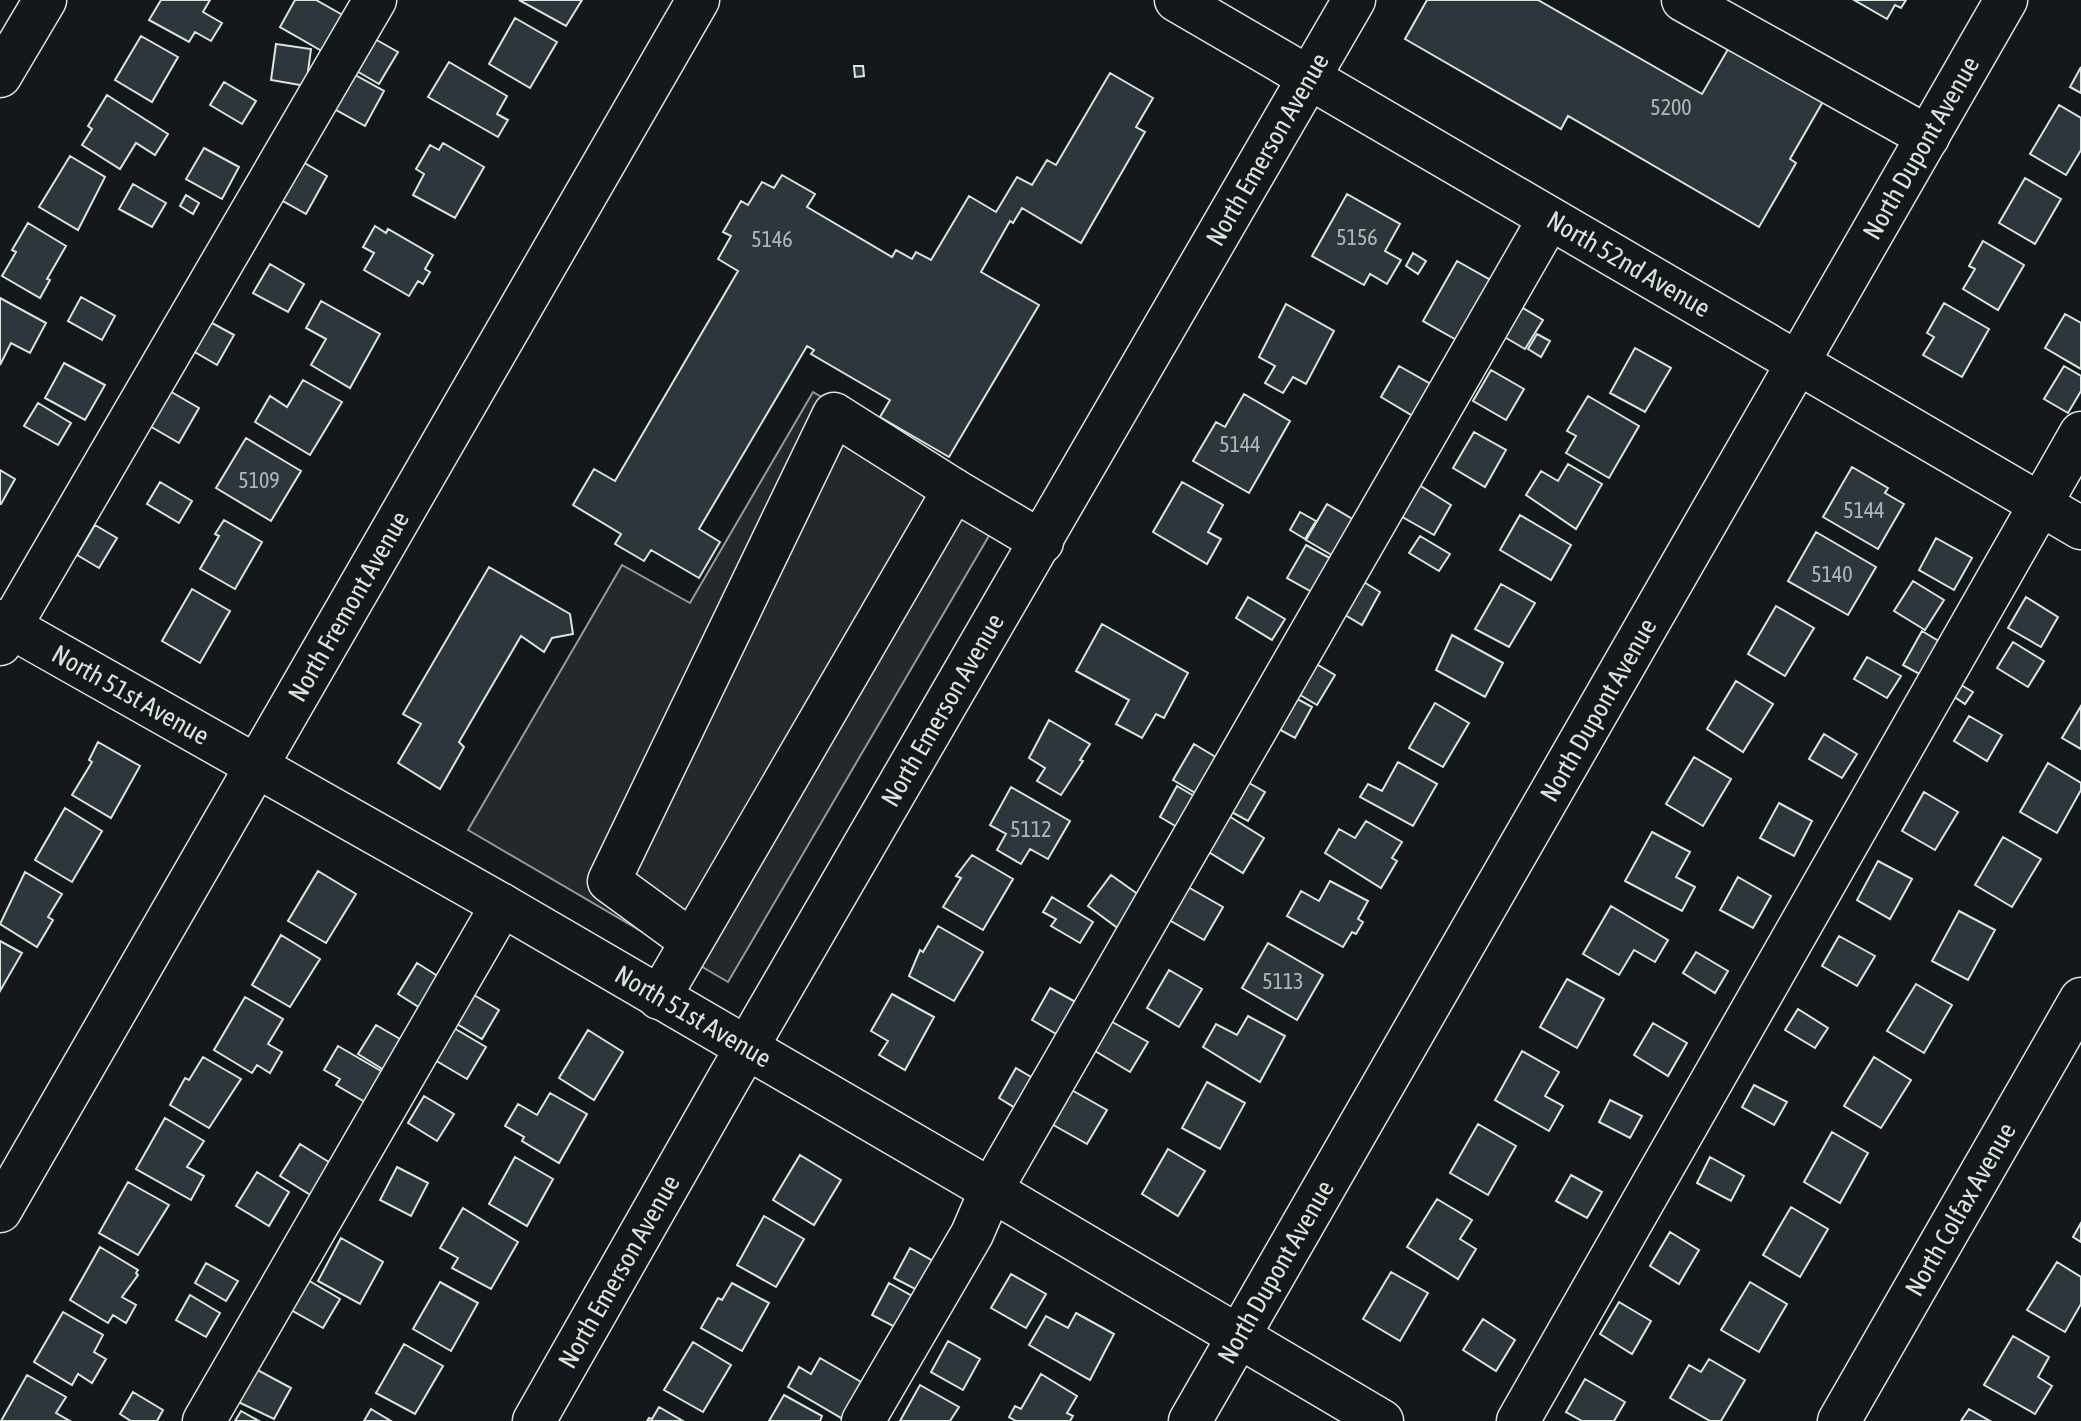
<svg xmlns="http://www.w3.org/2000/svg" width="2081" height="1421" viewBox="0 0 2081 1421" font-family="'Asap Condensed',sans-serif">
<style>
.parking{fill:#24282b;stroke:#939e99;stroke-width:2}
.building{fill:#2c363c;stroke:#d8e6dc;stroke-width:2}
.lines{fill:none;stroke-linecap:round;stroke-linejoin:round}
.minor-casing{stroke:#d8e6dc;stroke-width:45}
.minor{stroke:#14181c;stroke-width:42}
.labels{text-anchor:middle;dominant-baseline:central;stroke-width:6;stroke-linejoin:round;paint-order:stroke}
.number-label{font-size:22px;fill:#adbab4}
.street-label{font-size:26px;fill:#d8e6dc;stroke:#14181c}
</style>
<rect width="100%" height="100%" fill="#14181c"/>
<path class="parking" d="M813,392l194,113 -279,477 -260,-152 154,-265 68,38z"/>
<path class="building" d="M161,0h49l-7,12 19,11 -11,18 -16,-9 -6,10 -40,-22z
M295,0h21l32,18 -21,36 -47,-27z
M519,0h63l-16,26z
M1427,0h111l164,94 29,-50 94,54 -35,61 6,4 -37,64 -191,-111 -7,13 -156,-90z
M1854,0h52l-5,8 -6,-3 -8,14z
M515,18l42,24 -27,46 -41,-24z
M366,34l32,18 -19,32 -31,-18z
M141,36l37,21 -26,45 -37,-22z
M276,44l35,5 -5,37 -35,-6z
M449,62l58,34 -10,18 11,6 -10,17 -70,-40z
M854,66h9l1,10 -9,1z
M2081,67v26l-11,-6z
M348,71l36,20 -19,35 -36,-20z
M1110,73l43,25 -17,29 9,5 -64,111 -59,-35 -9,15 -3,-2 -29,51 58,33 -90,152 -69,-40 10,-17 -79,-46 3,-4 -7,-4 -108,183 21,13 -21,36 -48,-28 -7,11 -29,-17 6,-10 -48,-29 21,-36 21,12 123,-210 -20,-12 13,-23 -8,-4 18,-31 7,4 14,-23 12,6 8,-13 33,19 -8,13 85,50 4,-7 16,9 4,-7 15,8 38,-64 27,16 21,-35 15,8 15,-25 9,5z
M224,82l32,19 -14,23 -32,-19z
M107,95l61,39 -13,21 -19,-12 -16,26 -38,-24 10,-16 -4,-3z
M2059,105l22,13v32l-15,25 -36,-21z
M443,143l41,24 -29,51 -42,-23 11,-21 -8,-5 14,-24 9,5z
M204,148l35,19 -17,32 -36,-20z
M70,156l35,21 -27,53 -39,-23z
M296,158l31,18 -21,38 -32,-18z
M2025,178l36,21 -26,45 -36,-21z
M133,184l33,19 -14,24 -33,-18z
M1347,194l53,30 -15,27 16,9 -14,24 -17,-10 -6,11 -52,-29z
M186,195l13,8 -6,11 -13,-8z
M28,223l38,23 -19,33 3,1 -10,18 -38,-22 14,-24 -4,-2z
M375,226l11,7 2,-4 45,26 -8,14 5,3 -7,12 -5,-3 -9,15 -45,-26 10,-17 -11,-6z
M1983,241l41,24 -26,45 -35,-21 12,-20 -6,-3z
M1413,253l13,8 -8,13 -12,-8z
M1457,261l37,21 -34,60 -37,-21z
M270,264l34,20 -16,28 -35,-19z
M81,297l34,19 -13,24 -34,-19z
M0,298l46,25 -16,30 -19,-10 -11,22z
M321,301l59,33 -30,54 -39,-23 15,-26 -20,-11z
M1944,303l45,26 -27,48 -39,-22 11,-18 -7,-4z
M1286,304l48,27 -28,53 -13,-7 -10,16 -18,-10 10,-17 -16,-9z
M1518,305l25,15 -18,29 -24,-14z
M2065,314l16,9v46l-36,-21z
M203,318l31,17 -17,30 -31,-18z
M1537,334l13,7 -9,16 -13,-8z
M1635,348l36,20 -26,44 -35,-19z
M64,363l41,22 -20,35 -40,-22z
M1399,366l37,21 -18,32 -37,-22z
M2064,366l17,10v15l-13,22 -24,-14z
M1491,370l33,19 -18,31 -33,-19z
M303,380l39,22 -32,53 -55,-33 15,-26 17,11z
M161,386l38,22 -20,35 -38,-22z
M1244,394l46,27 -41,72 -56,-32 23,-39 9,5z
M1588,396l51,30 -30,52 -43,-25 10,-17 -9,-5z
M38,403l33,20 -13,22 -34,-19z
M1474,432l32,18 -21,37 -32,-19z
M246,438l55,33 -30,50 -55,-33z
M1568,464l34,20 -26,45 -50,-34 15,-24 17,10z
M1852,467l36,21 -3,5 19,11 -26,45 -55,-32z
M0,470l15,9 -14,25h-1z
M160,482l32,19 -13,22 -32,-19z
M1182,482l41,23 -15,27 13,7 -14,25 -54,-32z
M1416,483l35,22 -17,30 -37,-21z
M1327,504l34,20 -21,36 -34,-20z
M1300,512l16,9 -11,18 -15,-9z
M1520,515l51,30 -20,35 -51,-30z
M224,520l38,22 -27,47 -35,-20 19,-33 -4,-2z
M95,525l22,13 -18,30 -22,-13z
M1816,532l60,35 -28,48 -60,-34z
M1420,536l30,18 -11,17 -30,-18z
M1936,538l36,20 -18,32 -35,-20z
M1306,545l31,17 -18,34 -32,-18z
M489,567l81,47 3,20 -21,4 -8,14 -23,-16 -62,106 5,5 -24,42 -42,-26 23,-39 -18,-10z
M1359,579l21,13 -18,33 -22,-13z
M1913,581l31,19 -19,30 -31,-19z
M1501,584l34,19 -26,44 -34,-18z
M192,589l38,22 -30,52 -38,-22z
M1248,597l37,22 -13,21 -36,-22z
M2026,597l32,20 -17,30 -33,-19z
M1776,606l38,22 -29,48 -37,-22z
M1102,624l86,49 -24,45 -8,-4 -14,24 -26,-14 13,-24 -53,-29z
M1922,631l20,12 -19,33 -20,-11z
M1452,635l51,28 -18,34 -49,-27z
M2013,642l31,19 -16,26 -31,-19z
M1867,657l34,19 -14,22 -33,-19z
M1313,662l22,13 -18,30 -22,-13z
M1736,681l37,23 -30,48 -36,-23z
M1961,685l12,7 -8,12 -12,-8z
M1292,696l20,11 -17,31 -20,-11z
M1435,703l34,20 -26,44 -34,-19z
M2081,706v43l-19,-11z
M1969,716l33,19 -15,26 -33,-20z
M1049,720l41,24 -10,16 3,1 -22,34 -24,-14 8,-13 -16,-10z
M1824,734l33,20 -15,24 -33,-19z
M98,742l42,24 -29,52 -39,-23 20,-33 -3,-2z
M1194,744l30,18 -20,36 -31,-18z
M1694,757l37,22 -28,47 -37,-22z
M1398,762l39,22 -24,42 -53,-29 8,-13 14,7z
M2048,763l33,20v7l-24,43 -37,-21z
M1242,779l23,13 -17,29 -22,-12z
M1177,786l24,14 -17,31 -24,-14z
M1011,787l59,34 -22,38 -18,-10 -9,15 -24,-14 9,-16 -16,-9z
M1924,792l34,20 -23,38 -33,-19z
M1779,803l33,18 -18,35 -34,-18z
M65,808l37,23 -30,51 -37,-22z
M1224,813l40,25 -21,35 -41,-25z
M1366,821l36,21 -10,16 5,3 -16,27 -56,-35 14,-24 16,9z
M1652,832l38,20 -14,25 19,10 -13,24 -57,-30z
M2003,837l38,22 -29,48 -37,-22z
M972,855l41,24 -30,51 -40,-23 18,-29 -5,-2z
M1878,861l34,18 -22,40 -33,-19z
M318,871l38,23 -30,49 -38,-22z
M25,872l37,22 -14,23 5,3 -16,27 -37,-23z
M1111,875l35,25 -23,32 -35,-26z
M1738,877l33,19 -18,32 -33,-18z
M1330,881l38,20 -10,18 5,3 -7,12 -4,-2 -9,15 -56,-31 14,-25 18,10z
M1188,887l35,20 -19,33 -35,-20z
M1052,897l41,25 -13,21 -29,-17 5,-7 -13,-7z
M1611,906l57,34 -13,22 -21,-12 -15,25 -36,-21z
M1959,911l36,19 -27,50 -36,-19z
M938,926l45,26 -29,49 -45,-25 11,-26 3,2z
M281,935l39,24 -30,48 -38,-22z
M1839,936l36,20 -18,30 -35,-20z
M0,941l22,12 -22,38z
M1268,943l55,32 -26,45 -55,-32z
M1696,952l32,19 -13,22 -32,-20z
M417,963l27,17 -19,31 -27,-17z
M1169,970l33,19 -23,38 -32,-19z
M1567,979l37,20 -27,49 -37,-21z
M1916,984l36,21 -28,48 -37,-22z
M1050,988l33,18 -18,33 -33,-19z
M469,992l30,18 -17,29 -30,-18z
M892,994l42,23 -29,53 -26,-15 9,-14 -17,-10z
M245,997l38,22 -15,25 14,8 -12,21 -13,-8 -5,8 -38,-23z
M1798,1009l30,19 -13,20 -30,-18z
M1248,1016l37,20 -25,46 -57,-35 13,-23 21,11z
M1107,1019l41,23 -18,30 -40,-24z
M1653,1023l34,20 -19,33 -34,-21z
M447,1024l39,23 -19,32 -39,-23z
M376,1025l31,18 -18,30 -31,-19z
M588,1030l35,22 -29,48 -35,-22z
M338,1046l50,29 -18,30 -34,-20 4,-6 -16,-9z
M1522,1051l37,21 -14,24 18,10 -14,25 -54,-31z
M203,1057l38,22 -32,49 -39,-23 15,-27 4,2z
M1874,1057l37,23 -30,48 -37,-22z
M1016,1068l22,13 -18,30 -21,-13z
M1207,1082l38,21 -25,46 -38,-21z
M1754,1085l33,17 -13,23 -32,-18z
M1068,1088l39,22 -20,34 -39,-22z
M550,1093l37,21 -28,49 -37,-22 2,-4 -19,-11 13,-22 19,11z
M424,1096l30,18 -17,27 -29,-18z
M1610,1100l32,16 -12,22 -31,-16z
M165,1118l39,23 -17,26 17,9 -13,24 -55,-31z
M1478,1124l38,22 -28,49 -38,-22z
M1832,1132l36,21 -28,50 -36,-21z
M300,1144l37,23 -20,32 -37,-23z
M1168,1149l37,22 -27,45 -36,-22z
M800,1155l41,25 -27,45 -41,-25z
M515,1157l38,22 -26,47 -38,-22z
M1710,1157l34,19 -13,25 -34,-18z
M397,1167l31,16 -17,33 -31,-16z
M257,1172l32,20 -20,34 -33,-20z
M1571,1175l31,17 -15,26 -31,-17z
M128,1182l41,23 -31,50 -39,-22z
M1437,1199l35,21 -12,19 16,10 -18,30 -51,-32z
M1791,1207l37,22 -28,48 -37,-22z
M463,1208l55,34 -27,47 -39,-21 6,-10 -18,-10z
M764,1216l40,23 -28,48 -39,-22z
M2081,1223v19l-8,-5z
M1670,1232l29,18 -20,34 -29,-18z
M341,1238l42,24 -23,42 -42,-23z
M100,1247l38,23 -2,3 2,2 -16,22 14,8 -10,18 -13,-8 -5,8 -38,-23z
M910,1248l23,13 -16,29 -23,-12z
M2057,1262l24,15v27l-16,28 -38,-22z
M206,1263l32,18 -12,20 -31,-18z
M1391,1272l37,21 -28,48 -37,-22z
M1011,1274l35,20 -20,34 -35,-20z
M301,1276l39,23 -17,29 -39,-22z
M440,1282l38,21 -27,48 -38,-22z
M1750,1282l37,22 -28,48 -38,-22z
M732,1283l37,20 -27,48 -41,-23 17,-30 4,2z
M889,1283l23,13 -17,31 -23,-12z
M190,1295l30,18 -14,24 -30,-17z
M1619,1302l32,19 -19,33 -32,-20z
M63,1312l40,23 -9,17 12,7 -14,24 -14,-9 -6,11 -38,-23z
M1076,1313l38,21 -24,46 -61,-35 17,-29 22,12z
M1483,1319l32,21 -19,31 -33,-21z
M2013,1336l36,21 -11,20 14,9 -17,28 -51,-29z
M948,1341l32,18 -17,31 -32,-18z
M693,1342l38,23 -28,47 -39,-22z
M404,1344l39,22 -28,48 -39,-21z
M820,1358l43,25 -20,36 -55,-32 11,-20 12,7z
M1709,1359l36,21 -24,41h-11l-40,-23 19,-33 12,7z
M250,1366l41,22 -17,31 -42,-20z
M1041,1374l36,22 -10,17 6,3 -3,5h-54l-7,-4 6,-11 6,3z
M27,1375l39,22 -10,16 14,8h-69z
M1585,1379l40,23 -11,19h-32l-16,-9z
M920,1385l39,22 -9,14h-50z
M133,1392l30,18 -6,11h-26l-11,-7z
M784,1395l38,21 -2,5h-51z
M659,1407l24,14h-36l2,-3 3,1z
M371,1409l20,12h-27z
M1969,1409l21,12h-29z
M241,1411l18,10h-24z"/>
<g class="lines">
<g class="minor-casing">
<g id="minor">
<path id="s1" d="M1176,0l905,528"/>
<path d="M1683,0l245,137"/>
<path d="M0,76l45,-76"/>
<path id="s2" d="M0,621l502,284 489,285 391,231"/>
<path d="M0,644l375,-644"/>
<path d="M691,941l-82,-60 225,-467 120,76"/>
<path d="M659,998l295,-508 88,52"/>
<path id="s3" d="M0,1211l698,-1211"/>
<path d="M204,1421l298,-516"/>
<path id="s4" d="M534,1421l194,-341 626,-1080"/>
<path d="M863,1421l109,-187 19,-44 558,-971"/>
<path id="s5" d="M1190,1421l816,-1421"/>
<path d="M1518,1421l563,-988"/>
<path id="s6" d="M1839,1421l242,-422"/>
</g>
</g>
<use href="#minor" class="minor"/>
</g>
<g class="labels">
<g class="number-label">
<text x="1671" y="107">5200</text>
<text x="1357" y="237">5156</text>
<text x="772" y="239">5146</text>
<text x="1240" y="444">5144</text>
<text x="259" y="480">5109</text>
<text x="1864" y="510">5144</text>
<text x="1832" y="574">5140</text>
<text x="1031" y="829">5112</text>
<text x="1283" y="981">5113</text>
</g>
<g class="street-label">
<text stroke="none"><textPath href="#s5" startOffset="1468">North Dupont Avenue</textPath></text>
<text stroke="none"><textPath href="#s4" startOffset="1468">North Emerson Avenue</textPath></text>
<text stroke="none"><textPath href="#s1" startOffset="524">North 52nd Avenue</textPath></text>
<text stroke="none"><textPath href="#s3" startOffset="698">North Fremont Avenue</textPath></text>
<text stroke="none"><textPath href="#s2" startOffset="150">North 51st Avenue</textPath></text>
<text stroke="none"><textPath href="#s4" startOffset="820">North Emerson Avenue</textPath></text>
<text stroke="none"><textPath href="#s5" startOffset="820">North Dupont Avenue</textPath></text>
<text stroke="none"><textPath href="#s2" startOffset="798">North 51st Avenue</textPath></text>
<text stroke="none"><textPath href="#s6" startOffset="244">North Colfax Avenue</textPath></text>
<text stroke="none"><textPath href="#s4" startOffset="172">North Emerson Avenue</textPath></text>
<text stroke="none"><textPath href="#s5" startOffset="172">North Dupont Avenue</textPath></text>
</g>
</g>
</svg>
